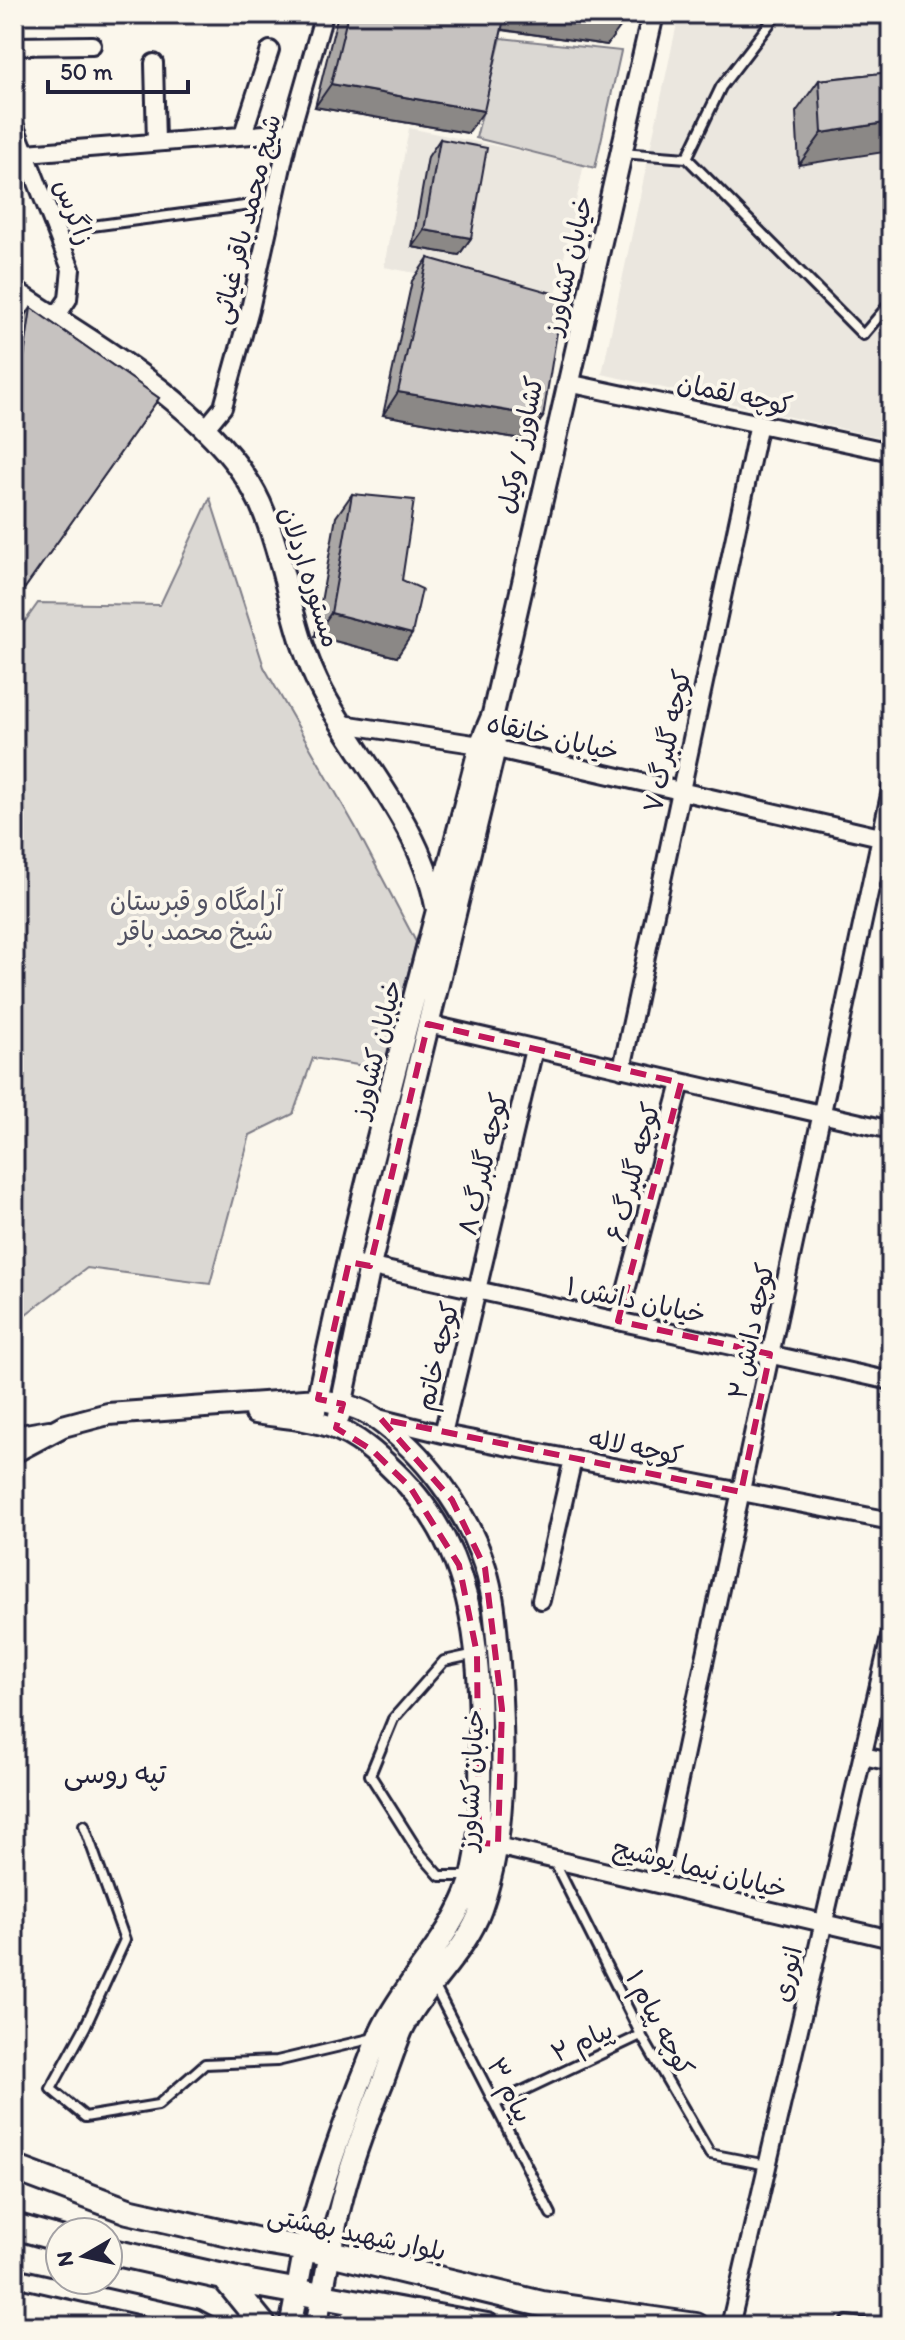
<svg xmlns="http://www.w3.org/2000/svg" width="905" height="2340" viewBox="0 0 905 2340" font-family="Itim,'Playpen Sans Arabic',sans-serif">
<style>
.built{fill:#ebe7df}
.green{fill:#dbd8d3;stroke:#7e7d87;stroke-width:2}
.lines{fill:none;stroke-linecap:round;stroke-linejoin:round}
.service-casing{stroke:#22223b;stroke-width:14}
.minor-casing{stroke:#22223b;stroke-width:22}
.tertiary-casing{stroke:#22223b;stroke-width:26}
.secondary-casing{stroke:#22223b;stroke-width:30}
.service{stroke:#fbf7ec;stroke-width:8}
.minor{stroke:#fbf7ec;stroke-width:16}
.tertiary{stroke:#fbf7ec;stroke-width:20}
.secondary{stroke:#fbf7ec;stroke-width:24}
.wall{fill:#aaa7a5;stroke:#22223b;stroke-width:2}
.shaded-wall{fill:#8b8886;stroke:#22223b;stroke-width:2}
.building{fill:#c6c2c0;stroke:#22223b;stroke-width:2}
.marked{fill:none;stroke:#c2185b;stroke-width:6;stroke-dasharray:16 10;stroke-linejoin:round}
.labels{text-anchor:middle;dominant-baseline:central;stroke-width:8;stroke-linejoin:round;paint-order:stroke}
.street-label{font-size:26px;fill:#22223b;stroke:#fbf7ec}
.park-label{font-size:26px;fill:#505061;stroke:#fbf7ec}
.neighbourhood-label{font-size:28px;fill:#22223b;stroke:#fbf7ec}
</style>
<rect width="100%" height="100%" fill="#fbf7ec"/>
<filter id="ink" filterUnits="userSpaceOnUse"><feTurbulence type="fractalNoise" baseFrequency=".0125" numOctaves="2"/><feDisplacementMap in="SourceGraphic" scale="16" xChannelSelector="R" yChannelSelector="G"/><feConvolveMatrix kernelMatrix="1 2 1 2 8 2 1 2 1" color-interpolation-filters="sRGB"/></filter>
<g filter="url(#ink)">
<path class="built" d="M679,14h212v426l-289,-66z
M409,128l175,36 -29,136 -171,-33z"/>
<path class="green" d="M501,38l120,13 -26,117 -119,-30z
M210,498l54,169 92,161 60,114 -32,127 -71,-11 -20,56 -43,21 -40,149 -123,-16 -73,55v-686l24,-34 122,2z"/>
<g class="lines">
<g class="service-casing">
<path id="service" d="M621,153l66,5 176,177 28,-33
M687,158l34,-71 56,-73
M69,229l205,-27
M84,1825l41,115 -40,87 -34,62 34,28 73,-12 47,-41 72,-3 97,-23
M554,1861l87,174 69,119 57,11
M471,1876h-31l-22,-25 -48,-76 23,-56 51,-58 32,-7
M434,1985l117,229
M495,2104l146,-69
M847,2321l40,5"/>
</g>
<g class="minor-casing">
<path id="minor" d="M14,46l78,-1
M154,63l2,79
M14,124l57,145 -3,30 -13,19
M243,134l27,-84
M26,153l264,-21
M568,383l323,69
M205,429l18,-22 27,-98 37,-165 37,-130
M343,724l137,21 409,94
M428,1024l463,106
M622,1069l137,-646
M349,1262l542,119
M618,1321l63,-238
M378,1418l65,16 448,87
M443,1434l91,-385
M14,1435l35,-6
M541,1600l32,-141
M863,1756l28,6
M488,1844l403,95
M657,1883l234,-1093
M14,2277l181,41 15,8
M730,2326l161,-693"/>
</g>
<g class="tertiary-casing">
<path id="tertiary" d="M14,291c81,54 204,121 246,212 27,61 31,131 63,190 38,70 98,133 113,213
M255,1413c26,4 52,5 77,14 25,9 45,27 63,45 78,75 85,171 85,273 0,46 3,94 -10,138 -15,49 -63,97 -87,144 -9,18 -15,38 -23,56 -21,54 -41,110 -55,166 -6,25 -9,52 -15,77
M339,1416l31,-150 125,-518 -2,-30
M313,1421c45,-227 110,-451 167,-676l13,-31 160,-700
M14,1452l49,-26 45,-12 210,-15c19,4 40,7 57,19 49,35 92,92 110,149 10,31 11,63 14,96 5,77 9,171 -18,246 -16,45 -58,78 -79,121 -7,17 -13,35 -19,51 -17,41 -33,83 -43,126 -10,40 -16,80 -24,119"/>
</g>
<g class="secondary-casing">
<path id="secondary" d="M14,2168l114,43 136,31 66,11 212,51 154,22
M14,2226l46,13
M108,2251l142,32 237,43
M224,2277l40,49
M346,2326l17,-12 24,-4"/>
</g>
<use href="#service" class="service"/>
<use href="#minor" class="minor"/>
<use href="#tertiary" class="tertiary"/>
<use href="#secondary" class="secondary"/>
</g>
<path class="wall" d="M338,14h288l-19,31 -105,-15 -34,103 -153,-26z
M891,72l-92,93 -3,-53 23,-32z
M440,139l31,99 -12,17 -47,-8 16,-90z
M428,258l115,159 -16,23 -144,-25 29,-134z
M31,308l128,90 -145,205v-267l1,-5z
M352,494l50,86 -5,77 -82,-21 21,-119z"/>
<path class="shaded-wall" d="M501,14h63l59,9 -16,22 -116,-17z
M331,84l153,27 -16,22 -153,-26z
M891,122v29l-92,14 23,-32z
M424,230l47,8 -12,17 -47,-8z
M398,392l145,25 -16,23 -144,-25z
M331,613l81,21 -15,23 -82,-21z"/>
<path class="building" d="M348,14h157l-21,97 -153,-27z
M564,14h62l-3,9z
M891,72v50l-69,11 -3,-53z
M440,139l47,9 -16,90 -47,-8z
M428,258l135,38 -20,121 -145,-25z
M31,308l128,90 -134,190 -11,-9v-152z
M352,494l62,6 -12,80 20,9 -10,45 -81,-21z"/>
</g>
<path class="marked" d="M428,1024l253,59 -63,238 152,33 -29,138 -360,-73 71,81 33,68 17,141 -4,135 -19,-1 -2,-189 -18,-89 -49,-78 -38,-37 -36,-22 7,-24 -25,-5 31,-137 21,4z"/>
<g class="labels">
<g class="street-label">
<text transform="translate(74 212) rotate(69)">زاگرس</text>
<text transform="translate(246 219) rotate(-76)">شیخ محمد باقر غیاثی</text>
<text transform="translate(568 265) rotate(-77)">خیابان کشاورز</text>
<text transform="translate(735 394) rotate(12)">کوچه لقمان</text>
<text transform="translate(520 445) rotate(-78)">کشاورز / وکیل</text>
<text transform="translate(310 577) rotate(72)">مستوره اردلان</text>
<text transform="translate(553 737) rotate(13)">خیابان خانقاه</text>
<text transform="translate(667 741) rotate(-78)">کوچه گلبرگ ۷</text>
<text transform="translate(376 1049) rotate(-76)">خیابان کشاورز</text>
<text transform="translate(483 1164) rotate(-77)">کوچه گلبرگ ۸</text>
<text transform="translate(633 1172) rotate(-75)">کوچه گلبرگ ۶</text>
<text transform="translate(636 1300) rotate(12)">خیابان دانش ۱</text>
<text transform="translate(751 1331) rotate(-78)">کوچه دانش ۲</text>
<text transform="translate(437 1356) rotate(-76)">کوچه خاتم</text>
<text transform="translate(636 1447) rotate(11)">کوچه لاله</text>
<text transform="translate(471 1780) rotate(-87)">خیابان کشاورز</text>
<text transform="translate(700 1868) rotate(14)">خیابان نیما یوشیج</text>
<text transform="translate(787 1974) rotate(-77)">انوری</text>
<text transform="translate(660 2023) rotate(62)">کوچه پیام ۱</text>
<text transform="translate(582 2041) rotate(-25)">پیام ۲</text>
<text transform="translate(510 2090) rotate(63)">پیام ۳</text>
<text transform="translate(357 2233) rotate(12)">بلوار شهید بهشتی</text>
</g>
<g class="park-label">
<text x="196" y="901">آرامگاه و قبرستان<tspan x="196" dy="30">شیخ محمد باقر</tspan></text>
</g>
<g class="neighbourhood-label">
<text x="115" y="1773">تپه روسی</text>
</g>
</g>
<rect width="905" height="2340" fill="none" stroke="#fbf7ec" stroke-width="48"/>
<rect x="24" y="24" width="857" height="2292" fill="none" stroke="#22223b" stroke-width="3" filter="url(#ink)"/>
<g transform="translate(84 2256) rotate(261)"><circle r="38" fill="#fbf7ec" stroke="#a4a2a5" stroke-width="2"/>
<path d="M0-6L14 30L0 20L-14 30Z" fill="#22223b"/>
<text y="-12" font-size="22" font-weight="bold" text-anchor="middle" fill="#22223b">N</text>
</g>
<path d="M48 80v12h140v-12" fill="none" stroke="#22223b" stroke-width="4"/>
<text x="60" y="80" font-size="24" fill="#22223b" stroke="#fbf7ec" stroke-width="6" paint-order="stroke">50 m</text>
</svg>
